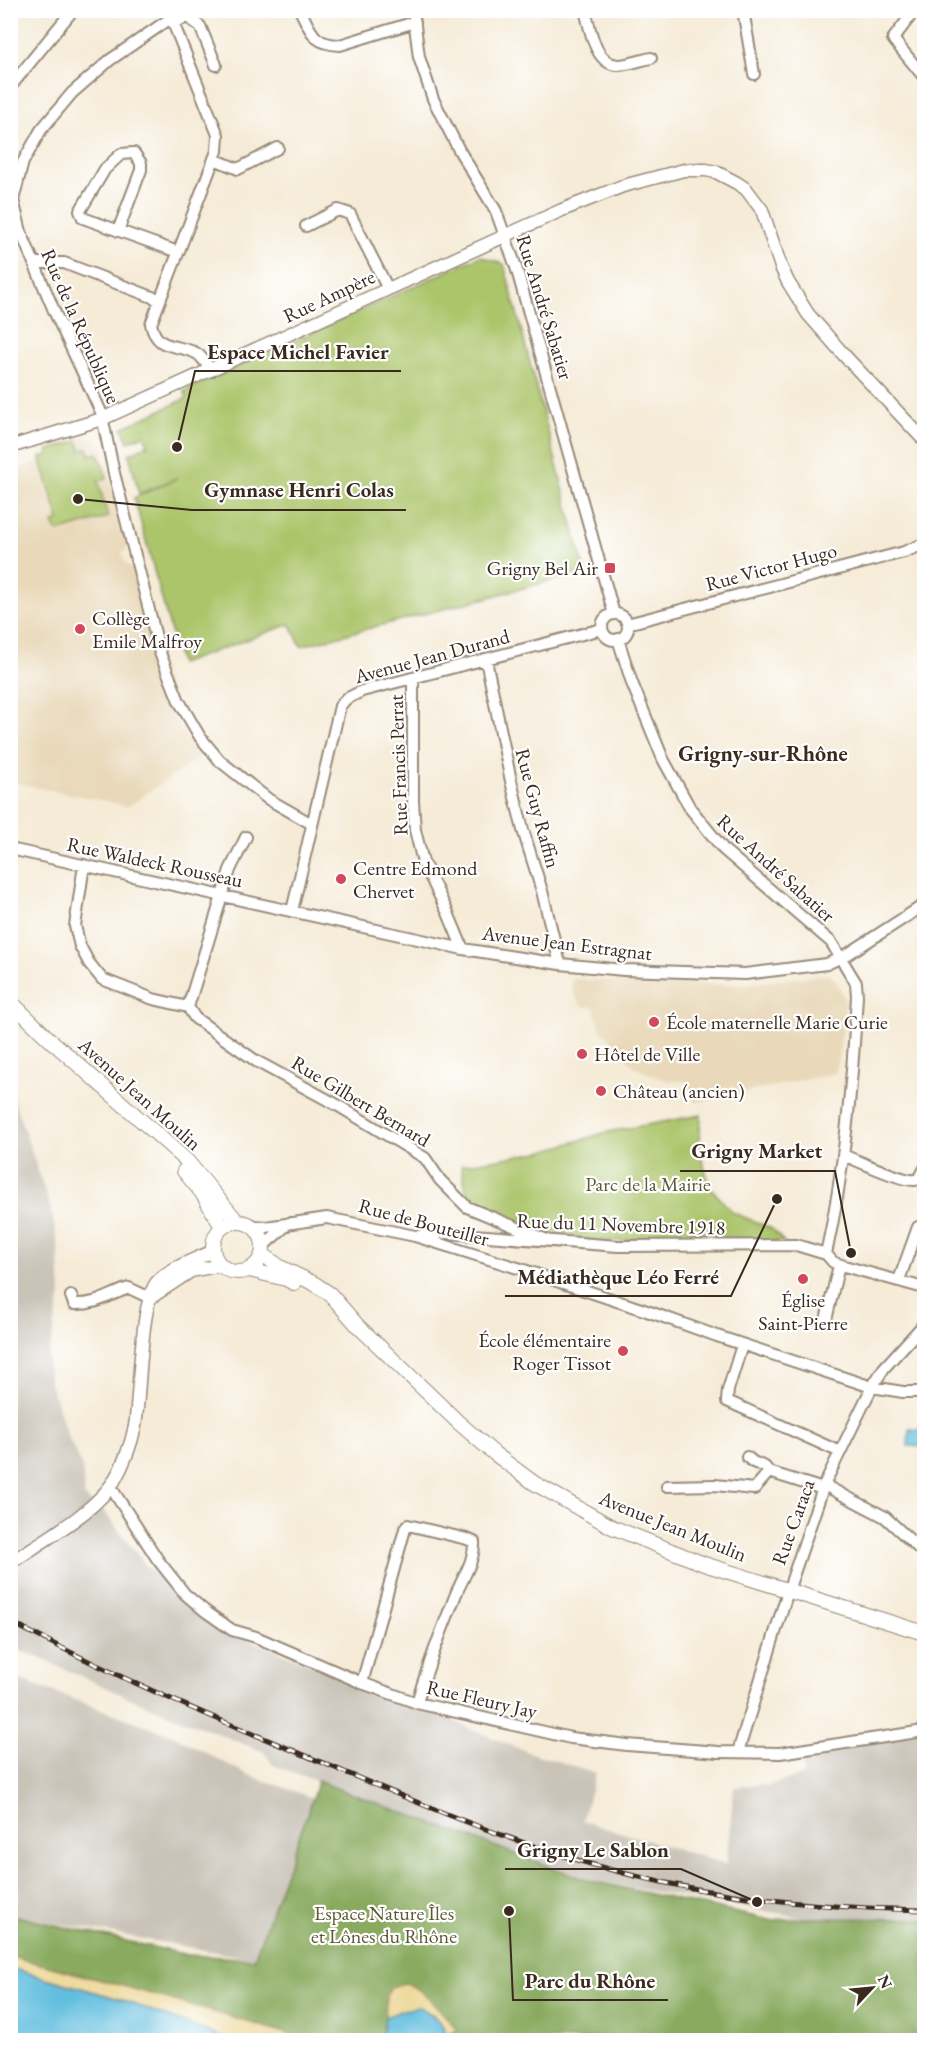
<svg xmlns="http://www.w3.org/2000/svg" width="935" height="2051" viewBox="0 0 935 2051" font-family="'EB Garamond',serif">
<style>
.built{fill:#e9d9ba}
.industrial{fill:#c9c3b8}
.green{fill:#acc56a;stroke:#747844;stroke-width:1.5}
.forest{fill:#89aa5e;stroke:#626a3e;stroke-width:1.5}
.sand{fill:#eeda9e;stroke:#94825e;stroke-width:1.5}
.water{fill:#60bdde;stroke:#4e747e;stroke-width:1.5}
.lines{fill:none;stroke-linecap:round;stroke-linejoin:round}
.minor-casing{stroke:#988a7a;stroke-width:14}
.tertiary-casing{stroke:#988a7a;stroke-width:15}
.secondary-casing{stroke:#988a7a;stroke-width:16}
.minor{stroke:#fff;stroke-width:10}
.tertiary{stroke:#fff;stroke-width:12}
.secondary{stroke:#fff;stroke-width:14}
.rail-casing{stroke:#3b2a1e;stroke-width:5}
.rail{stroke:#fff;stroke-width:3;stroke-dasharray:9;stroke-linecap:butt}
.poi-dot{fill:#d1495b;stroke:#fff;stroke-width:2}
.labels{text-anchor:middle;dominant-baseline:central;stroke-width:4.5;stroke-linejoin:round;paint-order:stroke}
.street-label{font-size:20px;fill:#3b2a1e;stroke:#fff}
.poi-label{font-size:20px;fill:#3b2a1e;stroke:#fff;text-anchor:start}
.park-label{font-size:20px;fill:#5d5835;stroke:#fff}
.quarter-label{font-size:22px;font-weight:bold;fill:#3b2a1e;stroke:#fff}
.leader{fill:none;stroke:#3b2a1e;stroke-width:2}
.callout-dot{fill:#3b2a1e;stroke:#fff;stroke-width:2}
.callout-label{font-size:21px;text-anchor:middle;font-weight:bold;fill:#3b2a1e;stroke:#fff;stroke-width:4.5;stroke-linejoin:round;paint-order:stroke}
</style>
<rect width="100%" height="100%" fill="#fff"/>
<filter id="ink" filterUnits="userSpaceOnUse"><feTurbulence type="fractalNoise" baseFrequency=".0167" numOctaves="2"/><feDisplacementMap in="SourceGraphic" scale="12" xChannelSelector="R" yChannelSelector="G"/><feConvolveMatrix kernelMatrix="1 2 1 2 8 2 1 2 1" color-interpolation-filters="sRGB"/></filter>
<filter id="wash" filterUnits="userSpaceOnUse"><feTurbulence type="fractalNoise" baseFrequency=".008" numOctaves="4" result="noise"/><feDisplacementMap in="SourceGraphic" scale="24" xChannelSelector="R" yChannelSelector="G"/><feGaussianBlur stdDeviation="1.35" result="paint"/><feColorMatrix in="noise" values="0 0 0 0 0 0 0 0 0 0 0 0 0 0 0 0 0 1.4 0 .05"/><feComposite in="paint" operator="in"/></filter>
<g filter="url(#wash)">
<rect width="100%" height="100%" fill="#f5ebd7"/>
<path class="built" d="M84,437l11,3 8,9 25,98 -6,6 4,11 7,4 35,122 -5,8 30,51 8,1 3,4 -77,53 -17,-5 -99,-20 -1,-312 31,-8 -1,-5 8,-2 -3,-9z
M829,974l7,6 10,22 -10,71 -141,30 -9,-22h-17l-15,-5 -20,-10 -33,-36 -8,-23h-9l-6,-5 -6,-12v-11l167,6z"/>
<path class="industrial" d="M10,1089l40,117 8,37 3,51 -13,64 1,22 19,57 14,29 3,31 8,7 6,1 49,63 71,60 155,61 46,15 52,26 59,23 65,20 -14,48 144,43 8,-77 27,-3 5,2 38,-11 -4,-23 124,-22v189l-118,-1 -220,-38 -313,-115 -9,-13 -125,-50 -104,-46 -24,-8z
M10,1676l162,59 74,39 67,24 -59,161 -243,-44z"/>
<path class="green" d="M480,256l24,8 81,308 -284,74 -11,-22 -110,40 -46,-166 43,-20 -38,16 -10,-40 19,-9 -4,-10 -16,7 -6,-14 65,-30 -3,-7z
M78,441l3,9 7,-2 2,7 8,-2 9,25 -9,3 10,36 -51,15 -4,-9 6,-3 -19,-63 8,-2 -1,-4z
M701,1115l-2,36 12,37 21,24 40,17 12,13 -41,-3 -150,2 -44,-10 -41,-13 -40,-19 -7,-34 79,-13 68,-20z"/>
<path class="forest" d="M317,1781l269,99 184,40 36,-2 118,1v121h-292l-5,-2 -34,-1 -3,3h-142l-1,-6 -63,-2 -2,8h-73l-179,-52 -119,-32v-41l177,40 66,4 59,-161z"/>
<path class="sand" d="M10,1956l120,32 179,52h-80l-106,-40 -112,-32z
M404,1983c24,7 36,30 54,47l-11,4 -14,-20 -48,3 2,-23 4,-7z"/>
<path class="water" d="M909,1429l15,1v17l-16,-1z
M10,1968l113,32 106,40h-218z
M419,2007c14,7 27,18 29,33h-66l3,-23 18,-7z"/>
</g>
<g filter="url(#ink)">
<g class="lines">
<g class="minor-casing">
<path id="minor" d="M168,10l50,125 -1,16 -66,173c6,27 24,19 45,29 6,3 11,12 15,18
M300,10c12,23 13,34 40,35l75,-23
M413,10l6,47 14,42 26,51 37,61 20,56 98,347
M585,10c5,17 9,54 33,55 10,0 23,-5 33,-7
M743,10l11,64
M915,10l-22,29 31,38
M171,18l-61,42 -38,33 -31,37 -18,32 -10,38 8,32 34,81 46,99 13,61 46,180 19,48 21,36 20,24 48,38 44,25
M173,23l14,-6 13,9 16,39
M10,87l63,-77
M214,159l24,10 40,-21
M306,226l32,-16 12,4 38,75
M118,231l23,-61v-7l-7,-10 -13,1 -16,15 -25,42 3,7 95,34
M34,263h30l96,37
M602 627a13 13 0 1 1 26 0a13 13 0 1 1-26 0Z
M627,624l277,-72 20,-8
M618,639l14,44 31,76 27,49 34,42 107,92 25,41 1,13c-5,87 -12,173 -31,258
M486,660l25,121 12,49 19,61 18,73
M413,678v123l2,29 8,32 25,51 15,36
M10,849l453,100 97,15 64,6 121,4 82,-10 21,-10 76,-49
M84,865l-9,61 5,20 9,17 13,16 51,20 35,8 7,11 61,43 81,44 88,53 15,22 27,27 80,33
M292,911l48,-205 6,-7 16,-8 240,-62
M188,1007l42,-137 16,-33
M843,1155c14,5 60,27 72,25 5,-1 7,-6 9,-10
M253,1226l13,1 61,-9 88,18 106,33 126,42 70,25 155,51 31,5h21
M418,1236l12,-3h17l171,13 178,-1 30,9
M263,1246l26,-23
M826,1254l7,8 11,4 80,22
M899,1280l19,-53
M71,1296l3,8c23,1 34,-9 55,-16l21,10
M826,1320l13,-55
M742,1345l-14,45 -1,11 113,51
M747,1457l6,5 12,5 4,5
M824,1485l61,32 39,36
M110,1486l48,74 27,34 20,17 27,19 24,7 106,46 55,20 154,35 56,7 92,7 61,1 144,-22
M667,1486l48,-1 39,4 15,-17 54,17
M362,1683l43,-154 3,-4 59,14 7,3c1,18 -11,35 -18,52 -14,36 -29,72 -39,109
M738,1752l50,-161 36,-106 48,-98 12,-19 40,-44"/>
</g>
<g class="tertiary-casing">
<path id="tertiary" d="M10,447l92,-28 460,-209 61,-24 61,-16h22l10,2 21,11 9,6 16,21 19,57 7,15 20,32 36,41 80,85
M150,1298l41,-27 30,-6
M10,1563c31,-21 85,-51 104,-82 10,-17 17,-36 21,-55 5,-30 5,-124 22,-144 14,-15 38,-22 56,-31"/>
</g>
<g class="secondary-casing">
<path id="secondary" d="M10,1001l37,36 140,124 50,60
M184,1171l18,22 20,34
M213 1247a25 25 0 1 1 50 0a25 25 0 1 1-50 0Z
M262,1254l18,13 35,17 15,10 28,32 101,97 36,31 39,29 78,44 92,37 220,69
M249,1270l37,9 8,4"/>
</g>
<use href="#minor" class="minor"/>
<use href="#tertiary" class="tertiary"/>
<use href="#secondary" class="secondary"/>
<g class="rail-casing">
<path id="rail" d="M10,1622c44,22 87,44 132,64 59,27 119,51 179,76 101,43 202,86 310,113 97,24 194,33 293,35"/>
</g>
<use href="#rail" class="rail"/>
</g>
</g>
<g class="poi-dot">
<rect x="604" y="562" width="12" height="12" rx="3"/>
<circle cx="80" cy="629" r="6"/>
<circle cx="341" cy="879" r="6"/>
<circle cx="654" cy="1022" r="6"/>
<circle cx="582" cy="1054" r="6"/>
<circle cx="601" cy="1091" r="6"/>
<circle cx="803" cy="1279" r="6"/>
<circle cx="623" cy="1351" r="6"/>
</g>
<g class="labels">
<g class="street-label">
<text transform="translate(329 296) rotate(-25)">Rue Ampère</text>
<text transform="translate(545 307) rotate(73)">Rue André Sabatier</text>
<text transform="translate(81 326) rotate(66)">Rue de la République</text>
<text transform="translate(771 567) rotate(-15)">Rue Victor Hugo</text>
<text transform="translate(432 656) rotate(-15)">Avenue Jean Durand</text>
<text transform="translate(398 765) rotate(-92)">Rue Francis Perrat</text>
<text transform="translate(538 808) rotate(75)">Rue Guy Raffin</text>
<text transform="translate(155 862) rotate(12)">Rue Waldeck Rousseau</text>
<text transform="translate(776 868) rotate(42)">Rue André Sabatier</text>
<text transform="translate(567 943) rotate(7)">Avenue Jean Estragnat</text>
<text transform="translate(140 1094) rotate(42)">Avenue Jean Moulin</text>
<text transform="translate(361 1101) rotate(31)">Rue Gilbert Bernard</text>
<text transform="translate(424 1222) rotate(15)">Rue de Bouteiller</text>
<text transform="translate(621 1224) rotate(2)">Rue du 11 Novembre 1918</text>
<text transform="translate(793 1522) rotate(-70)">Rue Caraca</text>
<text transform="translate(673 1526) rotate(22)">Avenue Jean Moulin</text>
<text transform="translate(482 1699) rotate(13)">Rue Fleury Jay</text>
</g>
<g class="poi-label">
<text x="598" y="568" text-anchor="end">Grigny Bel Air</text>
<text x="92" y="618">Collège<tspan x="92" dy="23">Emile Malfroy</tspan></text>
<text x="353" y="868">Centre Edmond<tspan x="353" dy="23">Chervet</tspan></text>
<text x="666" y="1022">École maternelle Marie Curie</text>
<text x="594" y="1054">Hôtel de Ville</text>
<text x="613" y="1091">Château (ancien)</text>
<text x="803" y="1300" text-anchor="middle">Église<tspan x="803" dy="23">Saint-Pierre</tspan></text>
<text x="611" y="1340" text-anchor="end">École élémentaire<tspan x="611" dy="23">Roger Tissot</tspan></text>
</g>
<g class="park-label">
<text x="648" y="1184">Parc de la Mairie</text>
<text x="384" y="1913">Espace Nature Îles<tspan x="384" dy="23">et Lônes du Rhône</tspan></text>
</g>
<g class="quarter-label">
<text x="763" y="753">Grigny-sur-Rhône</text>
</g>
</g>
<path class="leader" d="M177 447L195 371H401M78 499L192 510H406M851 1253L835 1171H680M777 1199L731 1296H505M757 1902L681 1869H505M509 1911L513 2000H668"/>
<g class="callout-dot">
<circle cx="177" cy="447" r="6"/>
<circle cx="78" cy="499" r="6"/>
<circle cx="851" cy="1253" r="6"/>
<circle cx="777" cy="1199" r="6"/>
<circle cx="757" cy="1902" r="6"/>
<circle cx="509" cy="1911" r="6"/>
</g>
<g class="callout-label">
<text x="298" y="359">Espace Michel Favier</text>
<text x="299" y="497">Gymnase Henri Colas</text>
<text x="757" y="1158">Grigny Market</text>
<text x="618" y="1284">Médiathèque Léo Ferré</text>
<text x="593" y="1857">Grigny Le Sablon</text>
<text x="590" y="1988">Parc du Rhône</text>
</g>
<rect width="935" height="2051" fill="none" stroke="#fff" stroke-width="36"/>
<g transform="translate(872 1988) rotate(64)" stroke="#ffffff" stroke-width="4.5" paint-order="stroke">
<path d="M0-4.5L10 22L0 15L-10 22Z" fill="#3b2a1e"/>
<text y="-9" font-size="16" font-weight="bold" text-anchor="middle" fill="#3b2a1e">N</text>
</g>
</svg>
